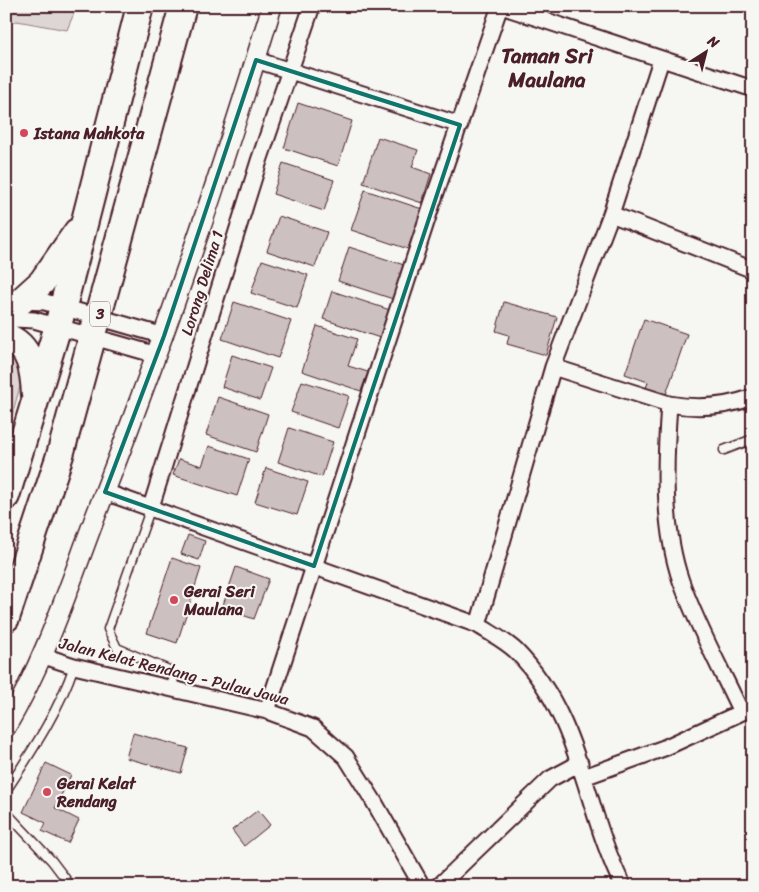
<svg xmlns="http://www.w3.org/2000/svg" width="759" height="892" viewBox="0 0 759 892" font-family="Sriracha,sans-serif">
<style>
.green{fill:#ddd6d5;stroke:#947a80}
.building{fill:#ccc1c0;stroke:#4a1f2b}
.lines{fill:none;stroke-linecap:round;stroke-linejoin:round}
.service-casing{stroke:#4a1f2b;stroke-width:11}
.minor-casing{stroke:#4a1f2b;stroke-width:19}
.tertiary-casing{stroke:#4a1f2b;stroke-width:22}
.trunk-casing{stroke:#4a1f2b;stroke-width:30}
.service{stroke:#f6f6f2;stroke-width:8}
.minor{stroke:#f6f6f2;stroke-width:15}
.tertiary{stroke:#f6f6f2;stroke-width:19}
.trunk{stroke:#f6f6f2;stroke-width:26}
.marked{fill:none;stroke:#0f766e;stroke-width:4;stroke-linejoin:round}
.poi-dot{fill:#d1495b;stroke:#f6f6f2;stroke-width:2}
.labels{text-anchor:middle;dominant-baseline:central;stroke-width:4;stroke-linejoin:round;paint-order:stroke}
.shield{fill:#f6f6f2;stroke:#7e6067;stroke-width:1}
.shield-label{font-size:15px;font-weight:bold;fill:#4a1f2b}
.poi-label{font-size:16px;font-weight:bold;fill:#4a1f2b;stroke:#f6f6f2;text-anchor:start}
.street-label{font-size:16px;fill:#4a1f2b;stroke:#f6f6f2}
.district-label{font-size:21px;font-weight:bold;fill:#4a1f2b;stroke:#f6f6f2}
</style>
<rect width="100%" height="100%" fill="#f6f6f2"/>
<filter id="ink" filterUnits="userSpaceOnUse"><feTurbulence type="fractalNoise" baseFrequency=".02" numOctaves="2"/><feDisplacementMap in="SourceGraphic" scale="10" xChannelSelector="R" yChannelSelector="G"/><feConvolveMatrix kernelMatrix="1 2 1 2 8 2 1 2 1" color-interpolation-filters="sRGB"/></filter>
<g filter="url(#ink)">
<path class="green" d="M6,6h71l-10,24 -50,-9 -11,4z
M6,348l15,12v23l-15,54z"/>
<path class="building" d="M298,103l54,18 -14,45 -54,-18z
M378,137l40,13 -6,17 19,7 -9,29 -59,-20z
M283,163l51,17 -10,31 -51,-17z
M365,190l57,19 -14,40 -57,-19z
M279,216l48,16 -12,35 -48,-16z
M349,247l55,18 -11,34 -55,-18z
M262,260l46,15 -11,33 -46,-15z
M332,291l58,19 -10,28 -57,-19z
M234,302l57,19 -13,37 -56,-19z
M504,302l53,15 -11,38 -39,-11 2,-9 -13,-4z
M644,319l43,15 -22,63 -20,-6 3,-9 -23,-8z
M317,326l40,13 -9,27 20,6 -7,19 -59,-20z
M232,355l39,13 -11,32 -38,-13z
M302,381l47,15 -11,32 -47,-16z
M218,397l50,17 -12,38 -50,-17z
M289,428l44,14 -11,35 -44,-15z
M209,446l40,13 -12,37 -64,-21 6,-16 23,7z
M266,468l42,14 -11,33 -42,-13z
M188,535l17,6 -6,19 -18,-6z
M172,558l29,10 -24,75 -30,-10z
M236,567l33,12 -15,40 -32,-11z
M133,733l55,15 -7,25 -55,-15z
M46,763l25,12 -16,33 24,12 -11,23 -26,-12 4,-8 -23,-11z
M258,810l12,15 -26,21 -12,-16z"/>
<g class="lines">
<g class="service-casing">
<path id="service" d="M724,450l29,-11
M151,507l-43,122 9,19 52,22 4,8 1,10
M6,791c26,-40 53,-80 68,-125
M6,812l46,49 19,25"/>
</g>
<g class="minor-casing">
<path id="minor" d="M501,6l252,83
M256,60l204,65
M611,214l142,56
M6,305l15,-4 24,1 119,34
M6,323l9,-4 19,1 123,35
M553,367l116,37c28,5 57,3 84,-7
M669,404c-4,57 -7,122 12,177 16,45 40,88 60,131
M105,492l373,133c12,8 28,16 38,26 66,67 67,155 107,235
M151,507l108,-346 53,-155
M478,625l75,-258 58,-153 50,-154
M41,655l33,11 193,45 46,17 33,29 27,43 49,86
M267,711l165,-507 68,-198
M584,777l80,-29 89,-41
M439,886l111,-107 30,-16"/>
</g>
<g class="tertiary-casing">
<path id="tertiary" d="M6,727c40,-68 65,-147 93,-220 64,-165 122,-332 173,-501"/>
</g>
<g class="trunk-casing">
<path id="trunk" d="M21,301l21,-19 35,-50
M6,337c25,8 28,36 29,58
M6,496l52,-170 82,-320
M6,618l54,-163 123,-449"/>
</g>
<use href="#service" class="service"/>
<use href="#minor" class="minor"/>
<use href="#tertiary" class="tertiary"/>
<use href="#trunk" class="trunk"/>
</g>
</g>
<path class="marked" d="M256,60l204,65 -146,441 -209,-74 59,-156z"/>
<g class="poi-dot">
<circle cx="24" cy="133" r="5"/>
<circle cx="174" cy="600" r="5"/>
<circle cx="47" cy="792" r="5"/>
</g>
<g class="labels">
<rect class="shield" x="90" y="301.5" width="20" height="25" rx="4"/>
<g class="shield-label">
<text x="100" y="314">3</text>
</g>
<g class="poi-label">
<text x="34" y="133">Istana Mahkota</text>
<text x="184" y="591">Gerai Seri<tspan x="184" dy="18">Maulana</tspan></text>
<text x="57" y="783">Gerai Kelat<tspan x="57" dy="18">Rendang</tspan></text>
</g>
<g class="street-label">
<text transform="translate(202 283) rotate(-73)">Lorong Delima 1</text>
<text transform="translate(174 671) rotate(14)">Jalan Kelat Rendang - Pulau Jawa</text>
</g>
<g class="district-label">
<text x="547" y="56">Taman Sri<tspan x="547" dy="24">Maulana</tspan></text>
</g>
</g>
<rect width="759" height="892" fill="none" stroke="#f6f6f2" stroke-width="25"/>
<rect x="12" y="12" width="734" height="867" fill="none" stroke="#4a1f2b" stroke-width="2" filter="url(#ink)"/>
<g transform="translate(706 52) rotate(36)" stroke="#f6f6f2" stroke-width="4" paint-order="stroke">
<path d="M0-4L9 19L0 12L-9 19Z" fill="#4a1f2b"/>
<text y="-8" font-size="14" font-weight="bold" text-anchor="middle" fill="#4a1f2b">N</text>
</g>
</svg>
